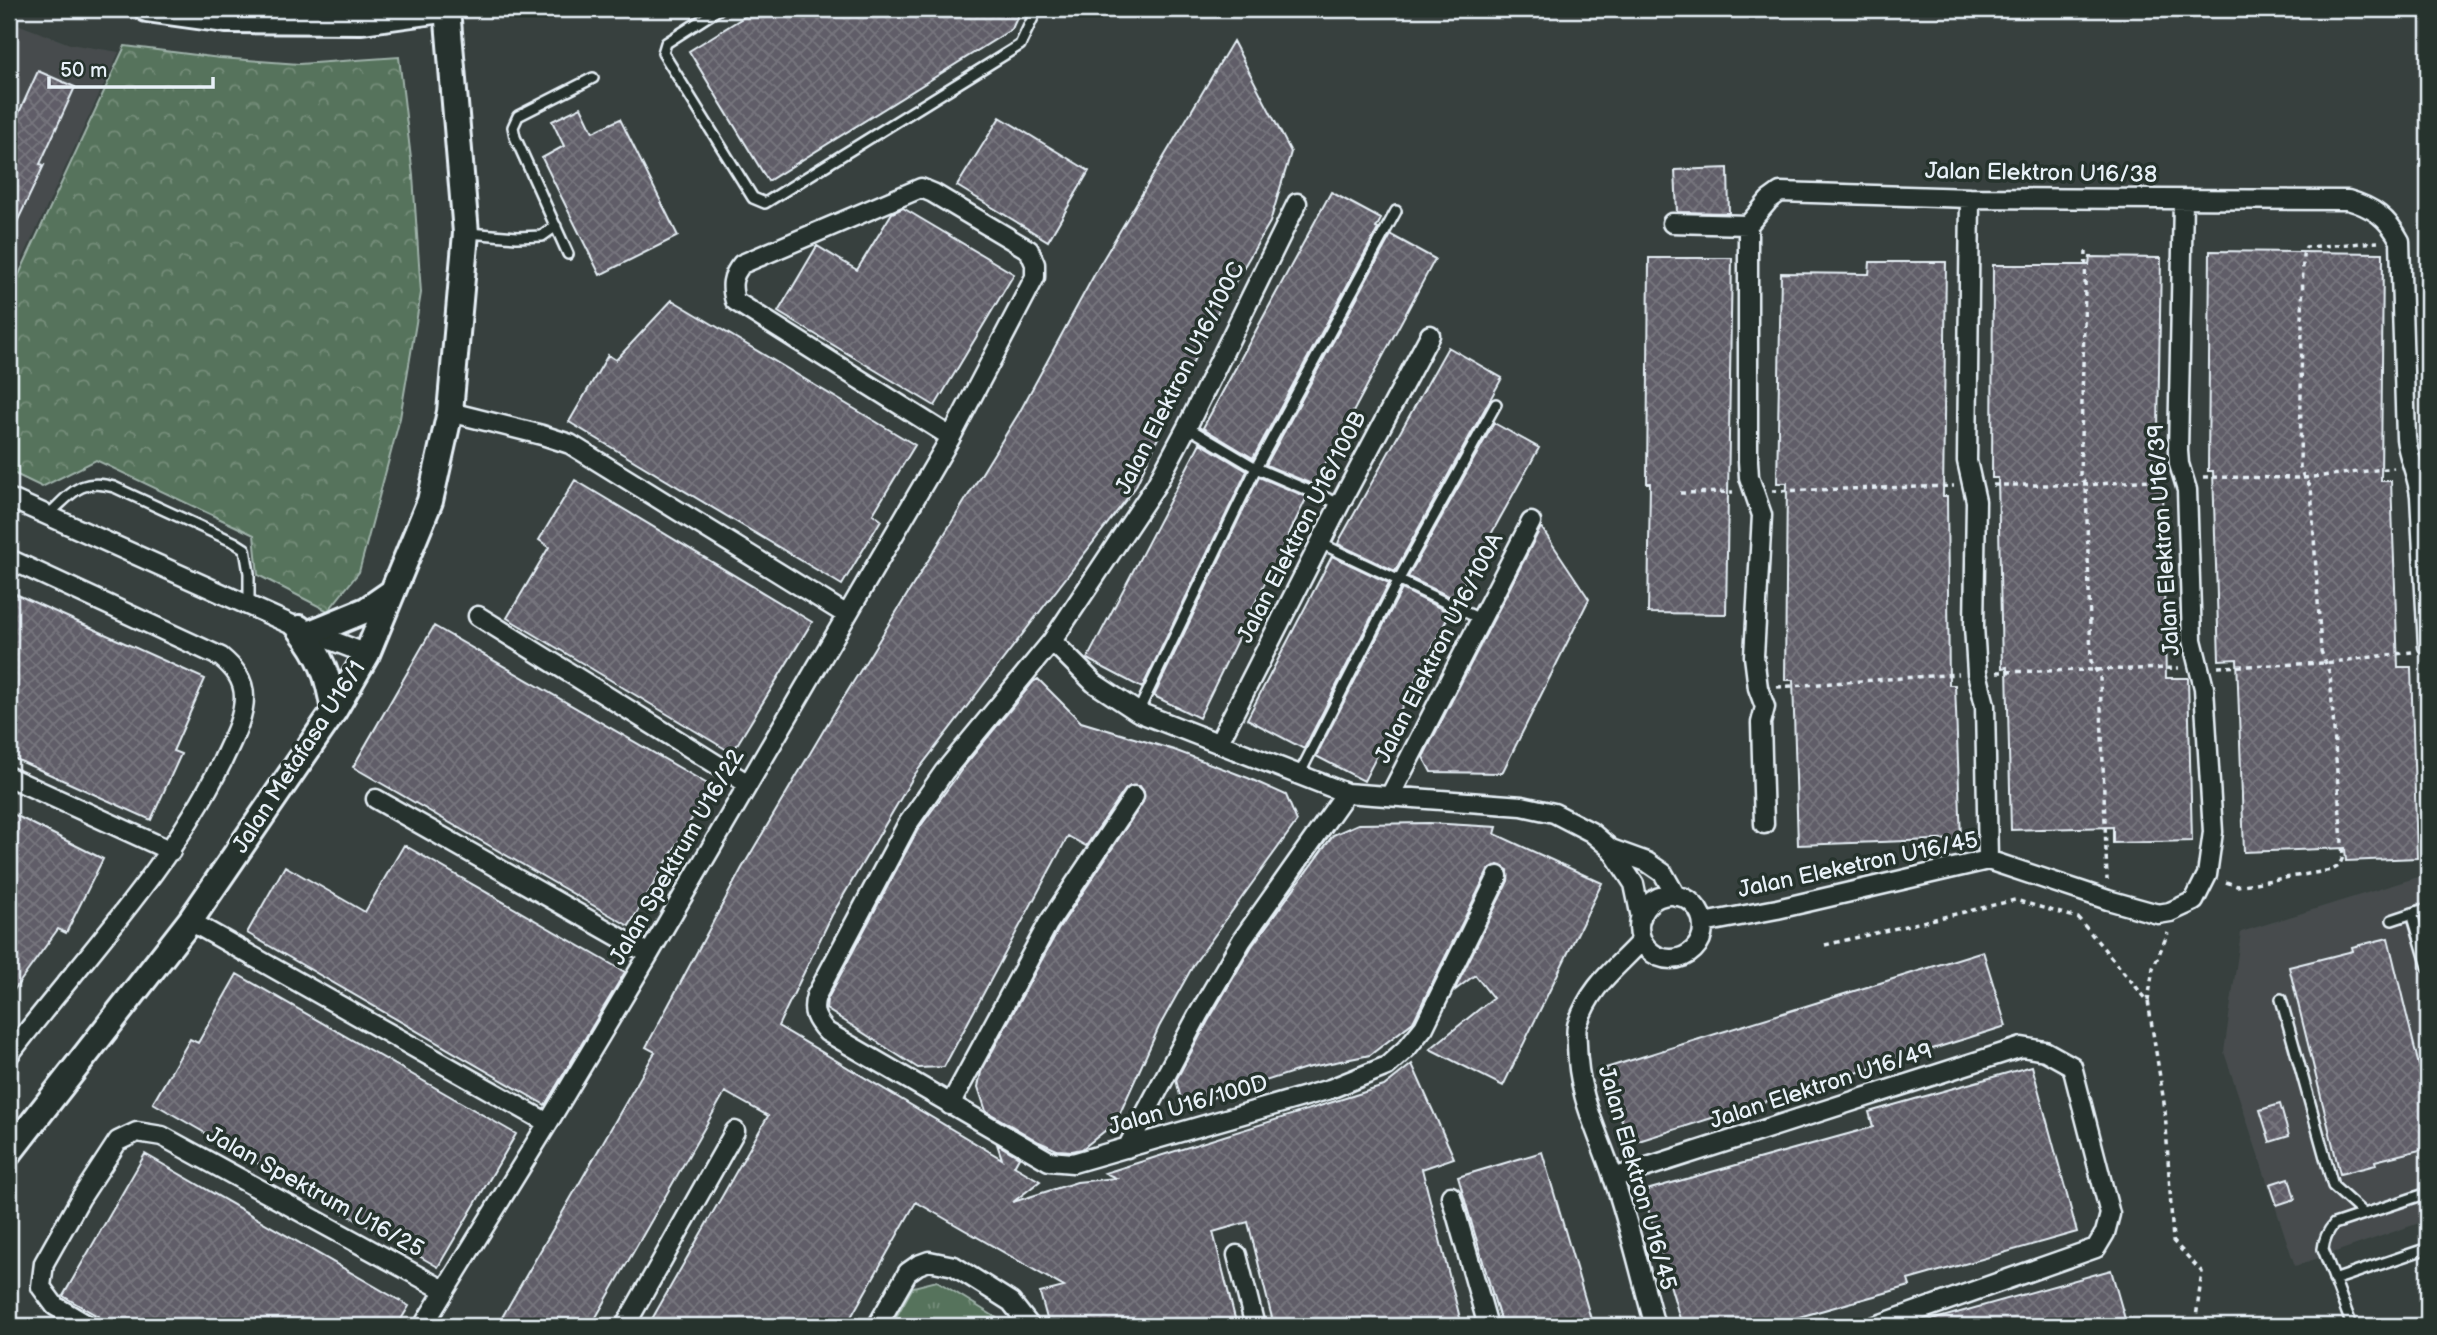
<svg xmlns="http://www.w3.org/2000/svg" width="2437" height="1335" viewBox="0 0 2437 1335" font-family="'Balsamiq Sans',sans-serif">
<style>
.built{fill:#464c4d}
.grass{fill:url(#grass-tufts);stroke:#9fb2aa;stroke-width:2}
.forest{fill:url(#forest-crowns);stroke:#9fb2aa;stroke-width:2}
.building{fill:url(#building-cross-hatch);stroke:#e8f1f8;stroke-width:2}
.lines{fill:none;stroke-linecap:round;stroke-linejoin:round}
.lane-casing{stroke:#e8f1f8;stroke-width:14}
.street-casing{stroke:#e8f1f8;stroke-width:23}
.secondary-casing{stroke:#e8f1f8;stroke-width:30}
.path{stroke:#e8f1f8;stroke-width:3.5;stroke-dasharray:5 5;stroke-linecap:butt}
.lane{stroke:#26332d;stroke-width:9}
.street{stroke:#26332d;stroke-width:18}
.secondary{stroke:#26332d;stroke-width:24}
.labels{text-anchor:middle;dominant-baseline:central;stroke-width:7;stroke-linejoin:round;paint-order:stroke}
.street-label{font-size:23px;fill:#e8f1f8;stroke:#26332d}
</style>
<defs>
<pattern id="grass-tufts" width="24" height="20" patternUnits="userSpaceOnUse" patternTransform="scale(1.75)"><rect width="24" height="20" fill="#56735b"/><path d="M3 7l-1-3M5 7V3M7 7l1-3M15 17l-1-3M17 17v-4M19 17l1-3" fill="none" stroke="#768e7b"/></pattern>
<pattern id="forest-crowns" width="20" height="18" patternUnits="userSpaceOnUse" patternTransform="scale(1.75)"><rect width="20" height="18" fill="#56735b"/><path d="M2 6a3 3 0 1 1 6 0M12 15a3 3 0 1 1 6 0" fill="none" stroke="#768e7b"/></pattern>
<pattern id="building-cross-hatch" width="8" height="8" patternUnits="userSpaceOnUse" patternTransform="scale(1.75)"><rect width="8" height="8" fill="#605d67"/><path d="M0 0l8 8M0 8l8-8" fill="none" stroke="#77757e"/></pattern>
</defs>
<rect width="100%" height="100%" fill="#37403e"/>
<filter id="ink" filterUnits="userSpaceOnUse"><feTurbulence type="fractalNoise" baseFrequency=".0143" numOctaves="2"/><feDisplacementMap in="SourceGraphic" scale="14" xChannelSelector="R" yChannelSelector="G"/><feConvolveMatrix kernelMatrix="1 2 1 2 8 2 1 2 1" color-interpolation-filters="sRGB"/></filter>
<g filter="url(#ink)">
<path class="built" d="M9,21l61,23 49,8 -110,236z
M2428,874v346l-133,46 -71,-214 17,-120z"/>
<path class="grass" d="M937,1281l71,44v1h-117l22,-39z"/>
<path class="forest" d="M125,46l95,12 79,6 100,-7 14,119 8,117 -21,125 -41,154 -31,39 -70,-36 -4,-40 -158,-75 -54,27 -33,-16v-175z"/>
<path class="building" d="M757,9h264l-9,20 -244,152 -79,-130z
M1233,41l58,111 -21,70 -61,105 -74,161 -220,286 -83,141 -54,111 224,133 -5,-15 22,13 -5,9 26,15 -27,21 64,-20 39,-4 -11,-5 279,-87 28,-22 42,94 -32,11 40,157h-188l-26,-104 -35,10 24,94h-188l-9,-33 24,-6 -148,-85 -70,124h-198l120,-210 -43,-24 -134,234h-94l158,-274 -9,-5 96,-179 86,-145 191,-310 80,-147z
M38,71l37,16 -35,77 4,1 -35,74v-87l10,-21 -7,-3z
M581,107l12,25 27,-13 58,117 -78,39 -58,-117 22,-12 -12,-25z
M1000,117l89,54 -41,70 -91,-55z
M1728,168l1,45 -52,-1 -2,-42z
M1331,192l50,27 -5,9 2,1 -125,229 -50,-30z
M903,208l111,66 -79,132 -157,-94 39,-66 40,24 35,-57z
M1391,235l44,24 -121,226 -48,-20z
M2210,251l173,2 -2,228h10l7,186h13l6,191 -71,3 -1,-13 -101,4 -7,-193 -18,1 -6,-189h-5z
M2090,257l71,1 -4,230h5l4,190h22l4,163 -79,2v-16l-102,3 -4,-163 -5,1 -4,-190h-6l1,-213h96z
M1649,258h83l-6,356 -78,-1 2,-130h-3z
M1870,262h76l-3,234h4l2,189h6l6,154 -163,6 -5,-165h-8l2,-197h-10l4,-210 88,1z
M672,300l243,145 -42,69 8,6 -39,65 -273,-163 39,-67 8,5z
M1448,347l54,31 -107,193 -57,-27 1,-3z
M1494,423l45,25 -84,151 -47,-22z
M1200,443l47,28 -105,217 -55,-29z
M1259,477l48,20 -108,221 -45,-22z
M575,480l237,142 -80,131 -225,-135 42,-71 -10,-7z
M1541,527l48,72 -87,174 -71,-1 -8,-15z
M1332,556l57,27 -85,166 -57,-30z
M1402,589l48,24 -86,168 -48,-25z
M9,591l196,88 -32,72 8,3 -30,66 -142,-64z
M434,626l277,160 -82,140 -276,-159z
M1038,679l43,43 93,28 74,28 38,17 11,26 -103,143 -35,63 -43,95 -34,27 -10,2 -15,-1 -18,-8 -53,-31 -8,-24 3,-15 77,-142 85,-128 1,-10 -4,-6h-10l-5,4 -39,56 -18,-10 -124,231 -26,1 -92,-59 1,-9 90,-169 48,-66 68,-83z
M9,812l94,47 -37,74 -8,-4 -49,68z
M1429,823l68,4 -2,7 107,49 -99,203 -73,-37 63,-51 -18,-23 -21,16 54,-110v-11l-10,-5 -10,6 -75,151 -43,33 -64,13 -123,39 -7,-27 32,-59 44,-75 81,-111 25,-11z
M404,845l221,127 -80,133 -298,-172 38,-67 80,46z
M2388,938l40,165v45l-53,13 1,4 -36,9 -51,-207 64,-16 -1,-4z
M1983,951l23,75 -377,118 -23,-76z
M237,974l279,160 -78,133 -285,-164 37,-64 8,4z
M2032,1066l45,166 -169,48 2,6 -143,40h-85l-39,-135 230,-64 -4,-15z
M2280,1104l9,32 -19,6 -10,-32z
M1542,1152l51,174h-91l-44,-149z
M145,1154l264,152 -12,20h-282l-52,-30z
M2289,1178l6,21 -18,6 -7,-21z
M2111,1270l16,56h-198l-1,-5z"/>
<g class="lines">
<g class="lane-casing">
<path id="lane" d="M719,9l-53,34 -3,10 90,145 12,5 255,-158 17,-36
M468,233l49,4 25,-1 14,-10
M568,254l-53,-117 -2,-10 5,-11 75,-38
M1187,427l69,41 84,36
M48,515c23,-21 32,-38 66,-28l120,55 11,7 4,24v32
M1320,543l160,76
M1138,712l118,-244 140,-257
M1299,775l100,-196 97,-175
M2412,913l16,54
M2392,920l36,-12
M2281,999l52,187 31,28
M2334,1280l94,-32
M2352,1326l-29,-77c1,-10 4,-17 11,-25l94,-31"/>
</g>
<g class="street-casing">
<path id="street" d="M1970,198l-3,263 9,40 -2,125 3,47 8,32 3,155
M1297,203l-110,224 -31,58 -104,156 -108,131 -37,53 -91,171c-5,16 0,24 11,36l222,129 24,2 257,-74 57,-23 20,-18 17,-21 74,-151
M1672,223l76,2
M1748,225l21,-25 11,-8 190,6 378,2c25,7 40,18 52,41l6,197c2,20 12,37 14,58l8,150
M1748,225v236l1,16 13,38 -8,141 4,32 7,19 -4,16 3,101
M450,412l92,23 28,9 277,171
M9,498l290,130 68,26
M9,559l212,98c12,10 23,22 23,40 0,22 -13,45 -22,65 -54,109 -140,197 -213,293
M478,616l270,168
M1052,641l42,42 44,29 208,81 176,13 32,7 37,19 20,17 23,35 7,34
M1219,742l121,-238 90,-169
M9,777l162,74
M1390,796l141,-274
M376,799l273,155
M1611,849l36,13 16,11 13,23
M1639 927a32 32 0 1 1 64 0a32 32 0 1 1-64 0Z
M190,921l358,202
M1703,923l74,-14 211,-49 120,40 50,14 12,-2 24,-11 13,-26 6,-43 -9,-144 -12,-48 -5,-150 -8,-26 -1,-13 5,-251
M1642,940c-25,28 -51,44 -64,83 -3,6 -1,15 -1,21 1,53 20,85 36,133 17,49 28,100 42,149
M950,1105l98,-181 86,-128
M1127,1148l71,-133 44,-75 104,-147
M1613,1178l409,-131 23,4 27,15 38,148 -5,19 -9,15 -221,78
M1451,1196l37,130
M1237,1255l18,71
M89,1326l-34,-20 -14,-19 3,-24 36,-64 38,-58 19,-9 25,4 282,154
M423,1326l125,-203 101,-169 302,-517 84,-160v-13l-6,-14 -96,-57 -12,-5 -179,76c-11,13 -11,22 -7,37l216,136
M625,1326l110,-195
M877,1326l31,-54 10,-7 11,-4 25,5 57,36 19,24"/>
</g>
<g class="secondary-casing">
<path id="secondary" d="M147,9l79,11 136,1 86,-12
M299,628c23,29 29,47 35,83
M310,633l56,-23 26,-18
M9,1153l181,-232 144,-210 33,-57 63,-153 20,-89 16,-179 -19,-224"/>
</g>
<path class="path" d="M2086,251l-6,225 6,9 5,176 9,17 7,202
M2203,477l101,1 90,-10
M1993,485h93l77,-6
M1772,491l182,-5
M1680,493l53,-1
M2218,667l107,-4 87,-11
M1997,672l182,-4
M1777,687l181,-13
M2226,882l11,4 95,-16 7,-4 4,-9 -13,-183 -9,-23 -10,-164 -7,-9 -4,-11 3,-212 3,-8 72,-5
M1825,945l190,-45 63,18 70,83 17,108 8,132 29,31 -7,54
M2148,1001l5,-33 15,-35"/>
<use href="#lane" class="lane"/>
<use href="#street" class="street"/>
<use href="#secondary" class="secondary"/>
</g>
</g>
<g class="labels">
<g class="street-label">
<text transform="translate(2041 173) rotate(1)">Jalan Elektron U16/38</text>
<text transform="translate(1180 378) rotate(-63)">Jalan Elektron U16/100C</text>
<text transform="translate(1302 527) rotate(-63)">Jalan Elektron U16/100B</text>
<text transform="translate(2164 540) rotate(-94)">Jalan Elektron U16/39</text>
<text transform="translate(1439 648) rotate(-63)">Jalan Elektron U16/100A</text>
<text transform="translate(299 757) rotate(-57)">Jalan Metafasa U16/1</text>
<text transform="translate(677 857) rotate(-60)">Jalan Spektrum U16/22</text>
<text transform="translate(1858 865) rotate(-12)">Jalan Eleketron U16/45</text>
<text transform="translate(1821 1086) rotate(-18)">Jalan Elektron U16/49</text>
<text transform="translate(1188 1105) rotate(-16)">Jalan U16/100D</text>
<text transform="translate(1637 1178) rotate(74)">Jalan Elektron U16/45</text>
<text transform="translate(315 1192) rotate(29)">Jalan Spektrum U16/25</text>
</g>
</g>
<rect width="2437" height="1335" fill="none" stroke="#26332d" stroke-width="35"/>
<rect x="18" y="18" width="2402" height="1300" fill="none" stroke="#e8f1f8" stroke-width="2.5" filter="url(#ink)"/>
<path d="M49 77v10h164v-10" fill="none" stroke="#e8f1f8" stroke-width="3.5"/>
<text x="60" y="77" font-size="21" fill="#e8f1f8" stroke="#26332d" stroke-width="5" paint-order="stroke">50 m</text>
</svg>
